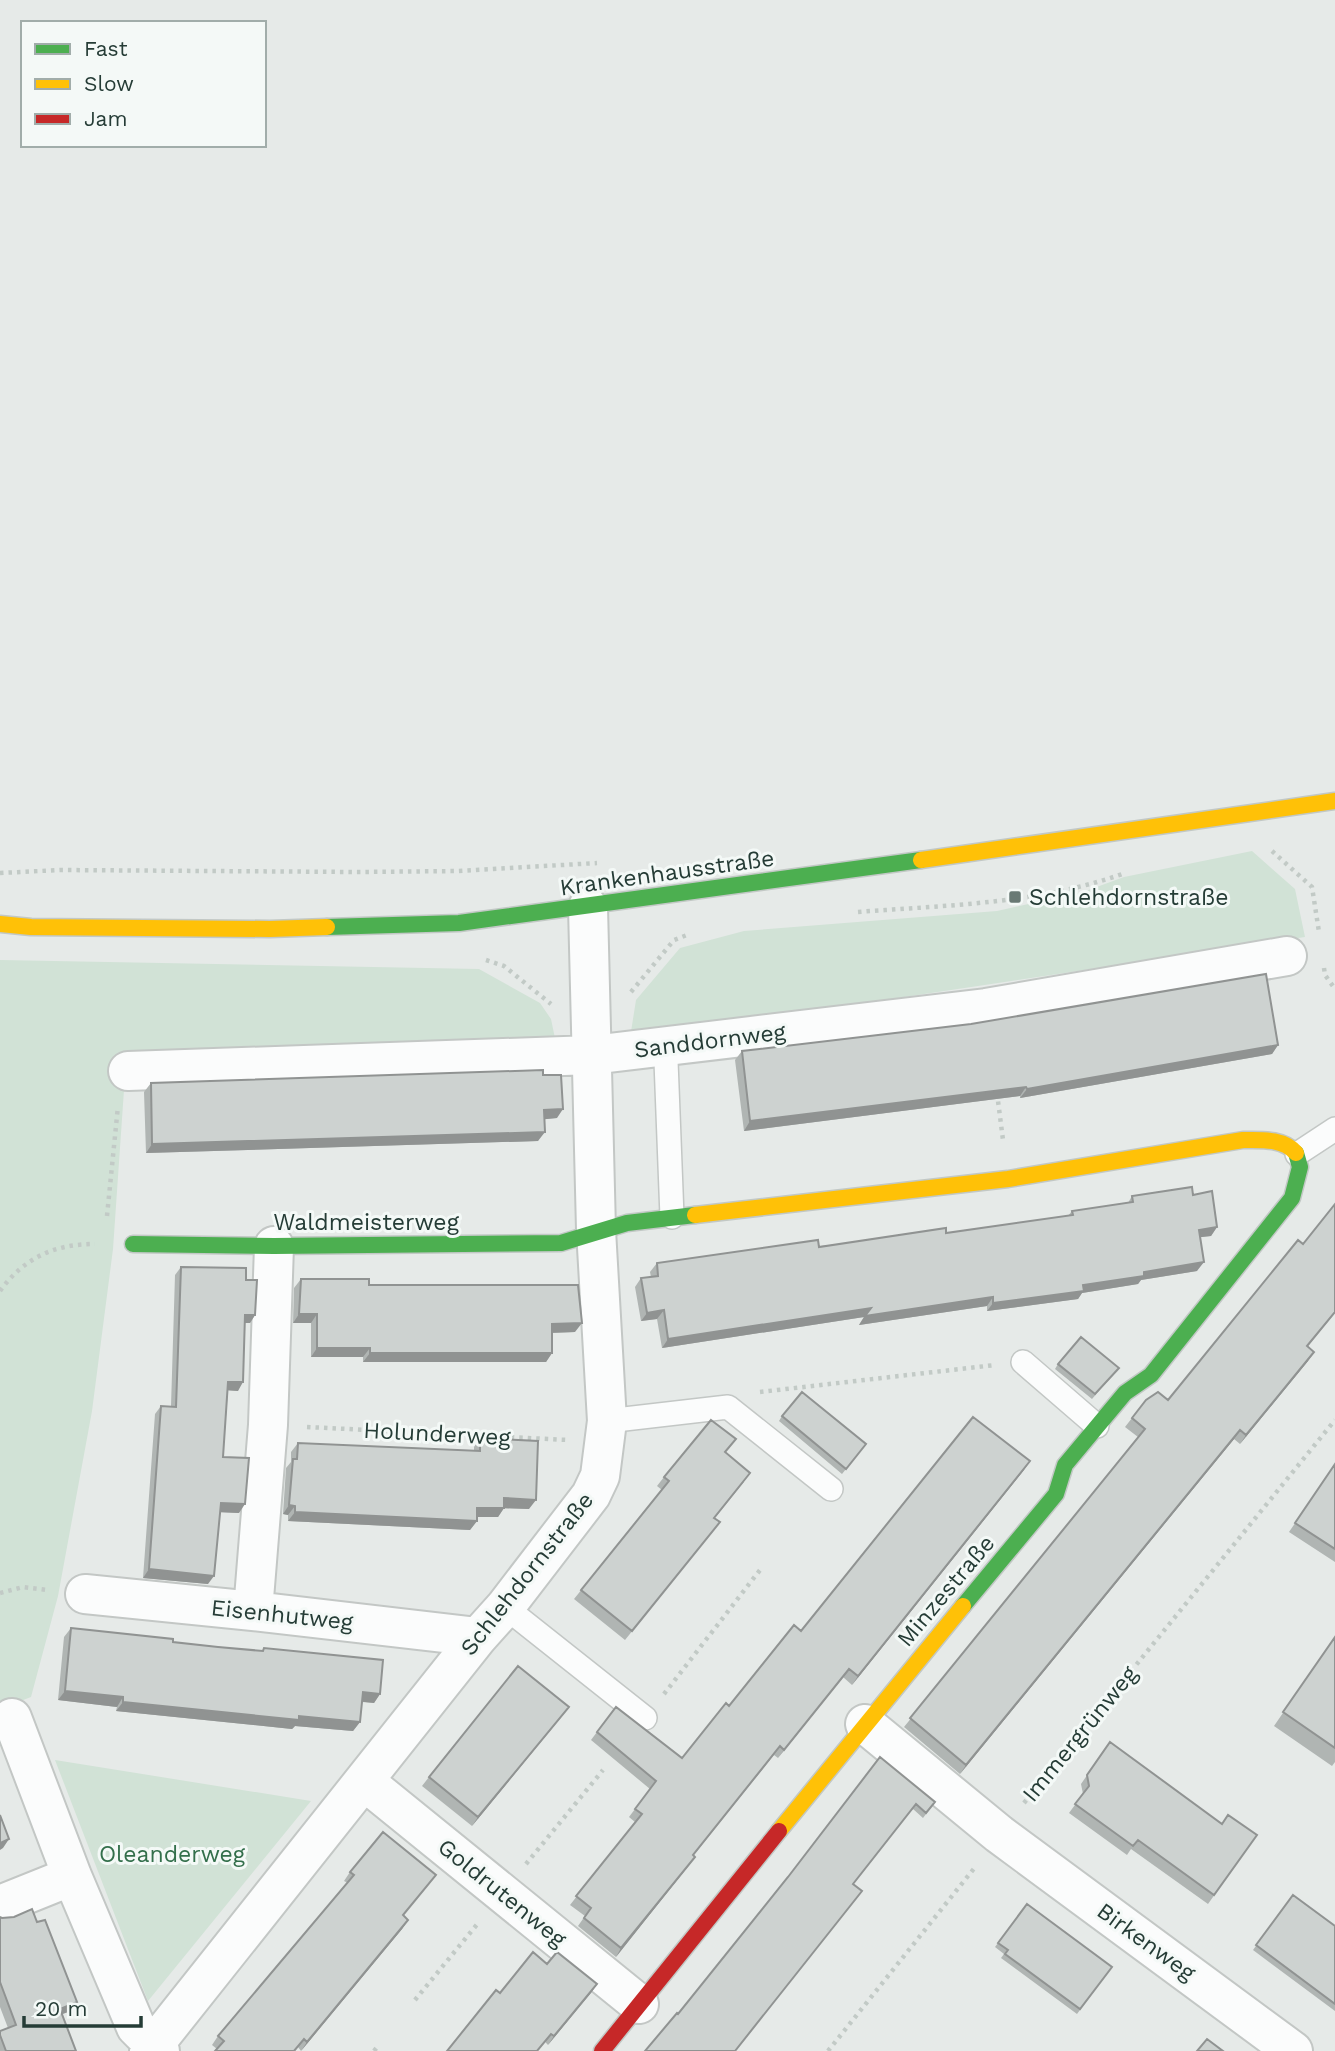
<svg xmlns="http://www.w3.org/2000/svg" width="1335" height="2051" viewBox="0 0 1335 2051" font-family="'Work Sans',sans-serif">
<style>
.green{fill:#d1e2d6}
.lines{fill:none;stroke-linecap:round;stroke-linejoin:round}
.lane-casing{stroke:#c3c7c5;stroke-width:26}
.street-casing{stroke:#c3c7c5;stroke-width:42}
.fast-casing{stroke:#c2c8c5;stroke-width:19}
.slow-casing{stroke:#c2c8c5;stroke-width:19}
.jam-casing{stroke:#c2c8c5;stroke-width:19}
.path{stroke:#c2cac6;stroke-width:4.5;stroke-dasharray:3.5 5;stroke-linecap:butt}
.lane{stroke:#fbfcfc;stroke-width:23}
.street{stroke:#fbfcfc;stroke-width:38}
.fast{stroke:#4caf50;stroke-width:16}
.slow{stroke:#ffc107;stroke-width:16}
.jam{stroke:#c62828;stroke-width:16}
.wall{fill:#b0b5b3}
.shaded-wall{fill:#909392}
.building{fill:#cdd2d0;stroke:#909392;stroke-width:2}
.poi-dot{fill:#697974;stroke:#f4f9f7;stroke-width:2.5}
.labels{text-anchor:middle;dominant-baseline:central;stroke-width:6;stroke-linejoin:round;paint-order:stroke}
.street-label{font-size:23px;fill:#253c36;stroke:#f4f9f7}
.poi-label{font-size:23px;fill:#253c36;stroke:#f4f9f7;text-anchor:start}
.park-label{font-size:23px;fill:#336f4b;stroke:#f4f9f7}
</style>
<rect width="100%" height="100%" fill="#e6eae8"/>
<path class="green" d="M1252,851l43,38 10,48 -675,101 6,-38 44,-52 64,-17 253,-20 86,-19 41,-15z
M0,960l479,9 61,34 11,16 6,29 -431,13 -13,188 -21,162 -34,185 -27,101 -31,12z
M55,1760l256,41 -163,200z"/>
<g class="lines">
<g class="lane-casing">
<path id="lane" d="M666,1061l6,156
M1297,1154l38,-25
M1023,1362l74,64
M607,1421l121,-14 103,82
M505,1607l140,111"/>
</g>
<g class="street-casing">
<path id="street" d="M128,1071l464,-16 394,-47 301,-52
M85,1594l168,17 225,26
M253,1611l15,-186 6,-179
M12,1718l60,158 64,151 24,24
M865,1724l134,110 294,217
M364,1781l275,223
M0,1905l72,-29
M149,2051l329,-414 27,-30 86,-112 9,-19 7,-55 -11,-191 -8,-323"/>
</g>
<g class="fast-casing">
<path id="fast" d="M327,927l132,-4 462,-63
M133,1244l141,2 287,-3 66,-20 68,-8
M963,1606l93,-112 9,-29 60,-72 26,-18 141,-177 8,-31 -4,-14"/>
</g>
<g class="slow-casing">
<path id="slow" d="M921,860l414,-59
M0,924l31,3 239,2 57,-2
M695,1215l313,-36 235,-39c18,0 40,-2 53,13
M779,1831l184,-225"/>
</g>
<g class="jam-casing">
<path id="jam" d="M602,2051l177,-220"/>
</g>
<path class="path" d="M1272,851l40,36 7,45
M0,873l60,-3 298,2 100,-1 139,-8
M858,912c90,-7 181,-8 267,-39
M486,960l18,6 47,38
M1324,968l1,7 10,14
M631,992l43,-52 13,-5
M997,1093l6,47
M107,1216l11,-110
M0,1291c24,-33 54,-47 95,-47
M760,1392l235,-27
M307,1427l261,13
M0,1593l23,-6 24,3
M664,1694l96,-124
M1024,1803l311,-383
M526,1864l77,-94
M415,2000l64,-78
M374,2051l5,-6
M828,2051l148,-185"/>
<use href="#lane" class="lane"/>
<use href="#street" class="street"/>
<use href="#fast" class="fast"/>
<use href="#slow" class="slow"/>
<use href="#jam" class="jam"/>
</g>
<path class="wall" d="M1278,1045l-6,9 -252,44v-2l-276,35 -9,-71 7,-9z
M543,1075l14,43 -13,1 -6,22 -392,12 -2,-61 7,-9z
M1193,1195l24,32 -6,9 -11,1 -3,34 -56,9 -3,4 -56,9 -4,6 -91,12v-5l-128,19 5,-8 -202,31 -5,-29 -16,2 -6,-34 6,-9 10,-1 -1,-5 7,-9 289,-30 122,-17 4,-5 56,-8 4,-7z
M1335,1204v109l-28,34 1,14 -68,83 -6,-5 -274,335 -56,-47 234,-290 -13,-10 7,-9 36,-18 135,-156z
M181,1267l65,13 9,35 -5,8h-5l-7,68 -10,-1 -5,67 16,56 -19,-1 -12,72 -65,-6 12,-164 6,-8h10l4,-131z
M301,1279l274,53 -23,1v20l-6,9h-183v-5h-52v-34h-18l1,-35z
M1058,1364l57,9 -23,26 -37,-30z
M782,1416l84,28 -24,30 -63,-53z
M480,1438l49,71 -25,-1 -6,9h-21v4l-7,9 -182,-9v-6l-5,-1 3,-46 5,-6v-10l7,-9 176,8v-4z
M726,1453l18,29 -29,36 -2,13 -88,109 -51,-41 88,-109 -5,-4 7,-9z
M1335,1465v97l-46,-30z
M1024,1470l-172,215 -9,-8 -65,81 -4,-3 -80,100 -5,10 -73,92 -38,-31 7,-10 -15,-11 65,-83 -6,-5 21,-28 -59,-49 6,-8 85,26 119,-127z
M71,1628l102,14 89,9 2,-3 116,46 -6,9 -12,-1 -2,20 -7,9 -58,-5 -3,3 -176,-18 1,-4 -59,-7 6,-63z
M1335,1637v125l-3,4 -58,-40z
M569,1707l-97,119 -50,-40 7,-9z
M1110,1742l112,82 35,11 -49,69 -77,-55 -4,6 -58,-42 14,-19 -2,-10z
M880,1757l55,45 -12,16 -10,-9 -235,205 110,-137z
M350,1872l80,11 -27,32 5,5 -6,9 -101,122 -3,-4 -3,4h-80l2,-2 -5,-4 6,-9 130,-153 -4,-2z
M1293,1895l42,31v85l-82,-61z
M1027,1904l85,63 -35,47 -76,-56 3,-4 -9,-7z
M0,1917l71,94 -9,3 14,37h-76v-20l8,-3 -8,-21z
M547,1964l50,20 -49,61 -48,-52z"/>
<path class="shaded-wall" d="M1278,1045l-6,9 -252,44 7,-9z
M1026,1087l-6,9 -276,35 6,-10z
M563,1109l-6,9 -20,2 7,-10z
M545,1132l-7,9 -392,12 6,-9z
M1217,1227l-6,9 -18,2 6,-8z
M1204,1262l-7,9 -56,9 -3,4 -56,9 -4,6 -91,12 6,-8 151,-31z
M993,1297l-6,9 -128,19 5,-8 -202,31 6,-9 203,-31z
M664,1310l-7,9 -16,2 6,-8z
M299,1314h18l-6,9h-18z
M245,1315h10l-5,8h-11z
M582,1323l-7,9 -29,1 6,-9z
M317,1348h53l-7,9h-52z
M1314,1352l-6,9 -68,83 6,-9z
M370,1353h182l-6,9h-183z
M228,1382h15l-5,9 -16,-1z
M1240,1430l-6,9 -274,335 6,-9z
M1030,1461l-6,9 -172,215 6,-9z
M504,1498l32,2 -7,9 -31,-1z
M221,1503l24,1 -6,9 -24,-1z
M289,1505l6,1 -7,9 -5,-1z
M477,1508h27l-6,9h-27z
M295,1512l182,9 -7,9 -182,-9z
M149,1569l65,7 -6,8 -65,-6z
M849,1669l-6,8 -65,81 6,-8z
M65,1691l58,6 -6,10 -59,-7z
M363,1692l17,2 -6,9 -18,-2z
M123,1702l176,14 61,6 -7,9 -58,-5 -3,3 -176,-18z
M569,1707l-7,9 -90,110 6,-9z
M9,1839l-6,9 -3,2v-7z
M695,1857l-6,8 -73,92 5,-9z
M408,1920l-6,9 -101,122 6,-9z
M597,1984l-6,9 -43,52 6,-9z
M77,2002l-6,9 -17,6 6,-8z"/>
<path class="building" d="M1266,974l12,71 -251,44 -1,-2 -276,34 -8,-70 229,-27z
M543,1070v5h18l2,34 -19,1 1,22 -393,12 -1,-61z
M1192,1187l1,8 19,-4 5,36 -18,3 5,32 -60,10v4l-61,9 1,6 -91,12v-6l-128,19 6,-8 -203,31 -4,-29 -17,3 -6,-35 17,-2 -1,-13 161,-23 1,7 127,-19v5l127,-18 -1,-4 61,-9 -1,-6z
M1335,1204v108l-28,34 7,6 -68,83 -6,-5 -274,335 -56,-47 235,-289 -13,-11 14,-18 12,-8 10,8 130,-160 5,4z
M181,1267l65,1v12h11l-2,35h-10l-2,67h-15l-5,75 26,1 -4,46 -24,-1 -7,73 -65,-7 12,-163 15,1z
M301,1279h68v6h209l4,38 -30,1v29h-182v-5h-53v-34h-18z
M1081,1337l38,31 -24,26 -37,-30z
M802,1392l64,52 -20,25 -64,-53z
M973,1417l57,44 -172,215 -9,-7 -65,81 -4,-4 -87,109 2,2 -74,91 -37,-30 7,-10 -15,-12 66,-82 -7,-5 21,-28 -59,-49 19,-25 66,51 44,-55 3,3 65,-81 7,6z
M711,1420l25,19 -11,13 25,21 -36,45 6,4 -88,109 -51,-41 88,-109 -5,-4z
M480,1438l58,3 -2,59 -32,-2v10h-27v13l-182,-9v-6l-6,-1 4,-46h4l1,-16 182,8z
M1335,1464v85l-40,-26z
M71,1628l102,11v3l45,5 45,4 1,-3 119,12 -3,34 -17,-2 -3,30 -61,-6v4l-176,-18v-5l-58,-6z
M1335,1637v111l-52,-36z
M518,1666l51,41 -91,110 -49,-40z
M1110,1742l112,82 6,-9 29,20 -43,60 -76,-55 -5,6 -58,-42 14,-18 -2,-11z
M880,1757l55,45 -9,11 -10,-9 -63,80 9,7 -127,160h-90l32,-38 1,1 110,-137z
M0,1815l9,24 -9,4z
M383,1832l53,43 -33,40 5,5 -101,122 -3,-3 -10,12h-79l9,-10 -6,-5 136,-161 -4,-3z
M1293,1895l42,31v78l-79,-59z
M1027,1904l85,63 -32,42 -75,-55 3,-4 -10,-7z
M32,1909l5,13 8,-2 32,82 -17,7 16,42h-70l-6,-16v-4l16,-6 -16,-43v-65l2,1 12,-1z
M533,1952l14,12 10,-12 40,32 -43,52 -3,-2 -14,17h-90l49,-61 4,3z
M1207,2039l16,12h-26z"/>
<rect class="poi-dot" x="1008" y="890" width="14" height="14" rx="3.5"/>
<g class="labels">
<g class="street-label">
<text transform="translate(667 873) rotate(-8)">Krankenhausstraße</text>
<text transform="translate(710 1041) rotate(-7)">Sanddornweg</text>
<text x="366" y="1222">Waldmeisterweg</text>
<text transform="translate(437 1434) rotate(3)">Holunderweg</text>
<text transform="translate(527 1574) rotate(-52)">Schlehdornstraße</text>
<text transform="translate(946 1591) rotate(-50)">Minzestraße</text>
<text transform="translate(282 1615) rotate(6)">Eisenhutweg</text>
<text transform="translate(1080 1734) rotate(-51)">Immergrünweg</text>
<text transform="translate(502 1893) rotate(39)">Goldrutenweg</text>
<text transform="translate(1146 1942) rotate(36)">Birkenweg</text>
</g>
<g class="poi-label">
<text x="1029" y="897">Schlehdornstraße</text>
</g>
<g class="park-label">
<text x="172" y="1854">Oleanderweg</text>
</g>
</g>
<rect x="21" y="21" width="245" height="126" fill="#f4f9f7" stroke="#a1adaa" stroke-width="2"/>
<rect x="35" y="44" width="35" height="10" fill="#4caf50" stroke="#a1adaa" stroke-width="2"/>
<text x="84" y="56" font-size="21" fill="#253c36">Fast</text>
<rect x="35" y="79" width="35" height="10" fill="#ffc107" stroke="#a1adaa" stroke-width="2"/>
<text x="84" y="91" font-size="21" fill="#253c36">Slow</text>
<rect x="35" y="114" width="35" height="10" fill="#c62828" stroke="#a1adaa" stroke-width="2"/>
<text x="84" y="126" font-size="21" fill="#253c36">Jam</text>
<path d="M24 2016v10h117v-10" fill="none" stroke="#253c36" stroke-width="3.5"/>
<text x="35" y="2016" font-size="21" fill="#253c36" stroke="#f4f9f7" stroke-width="5" paint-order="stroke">20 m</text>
</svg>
